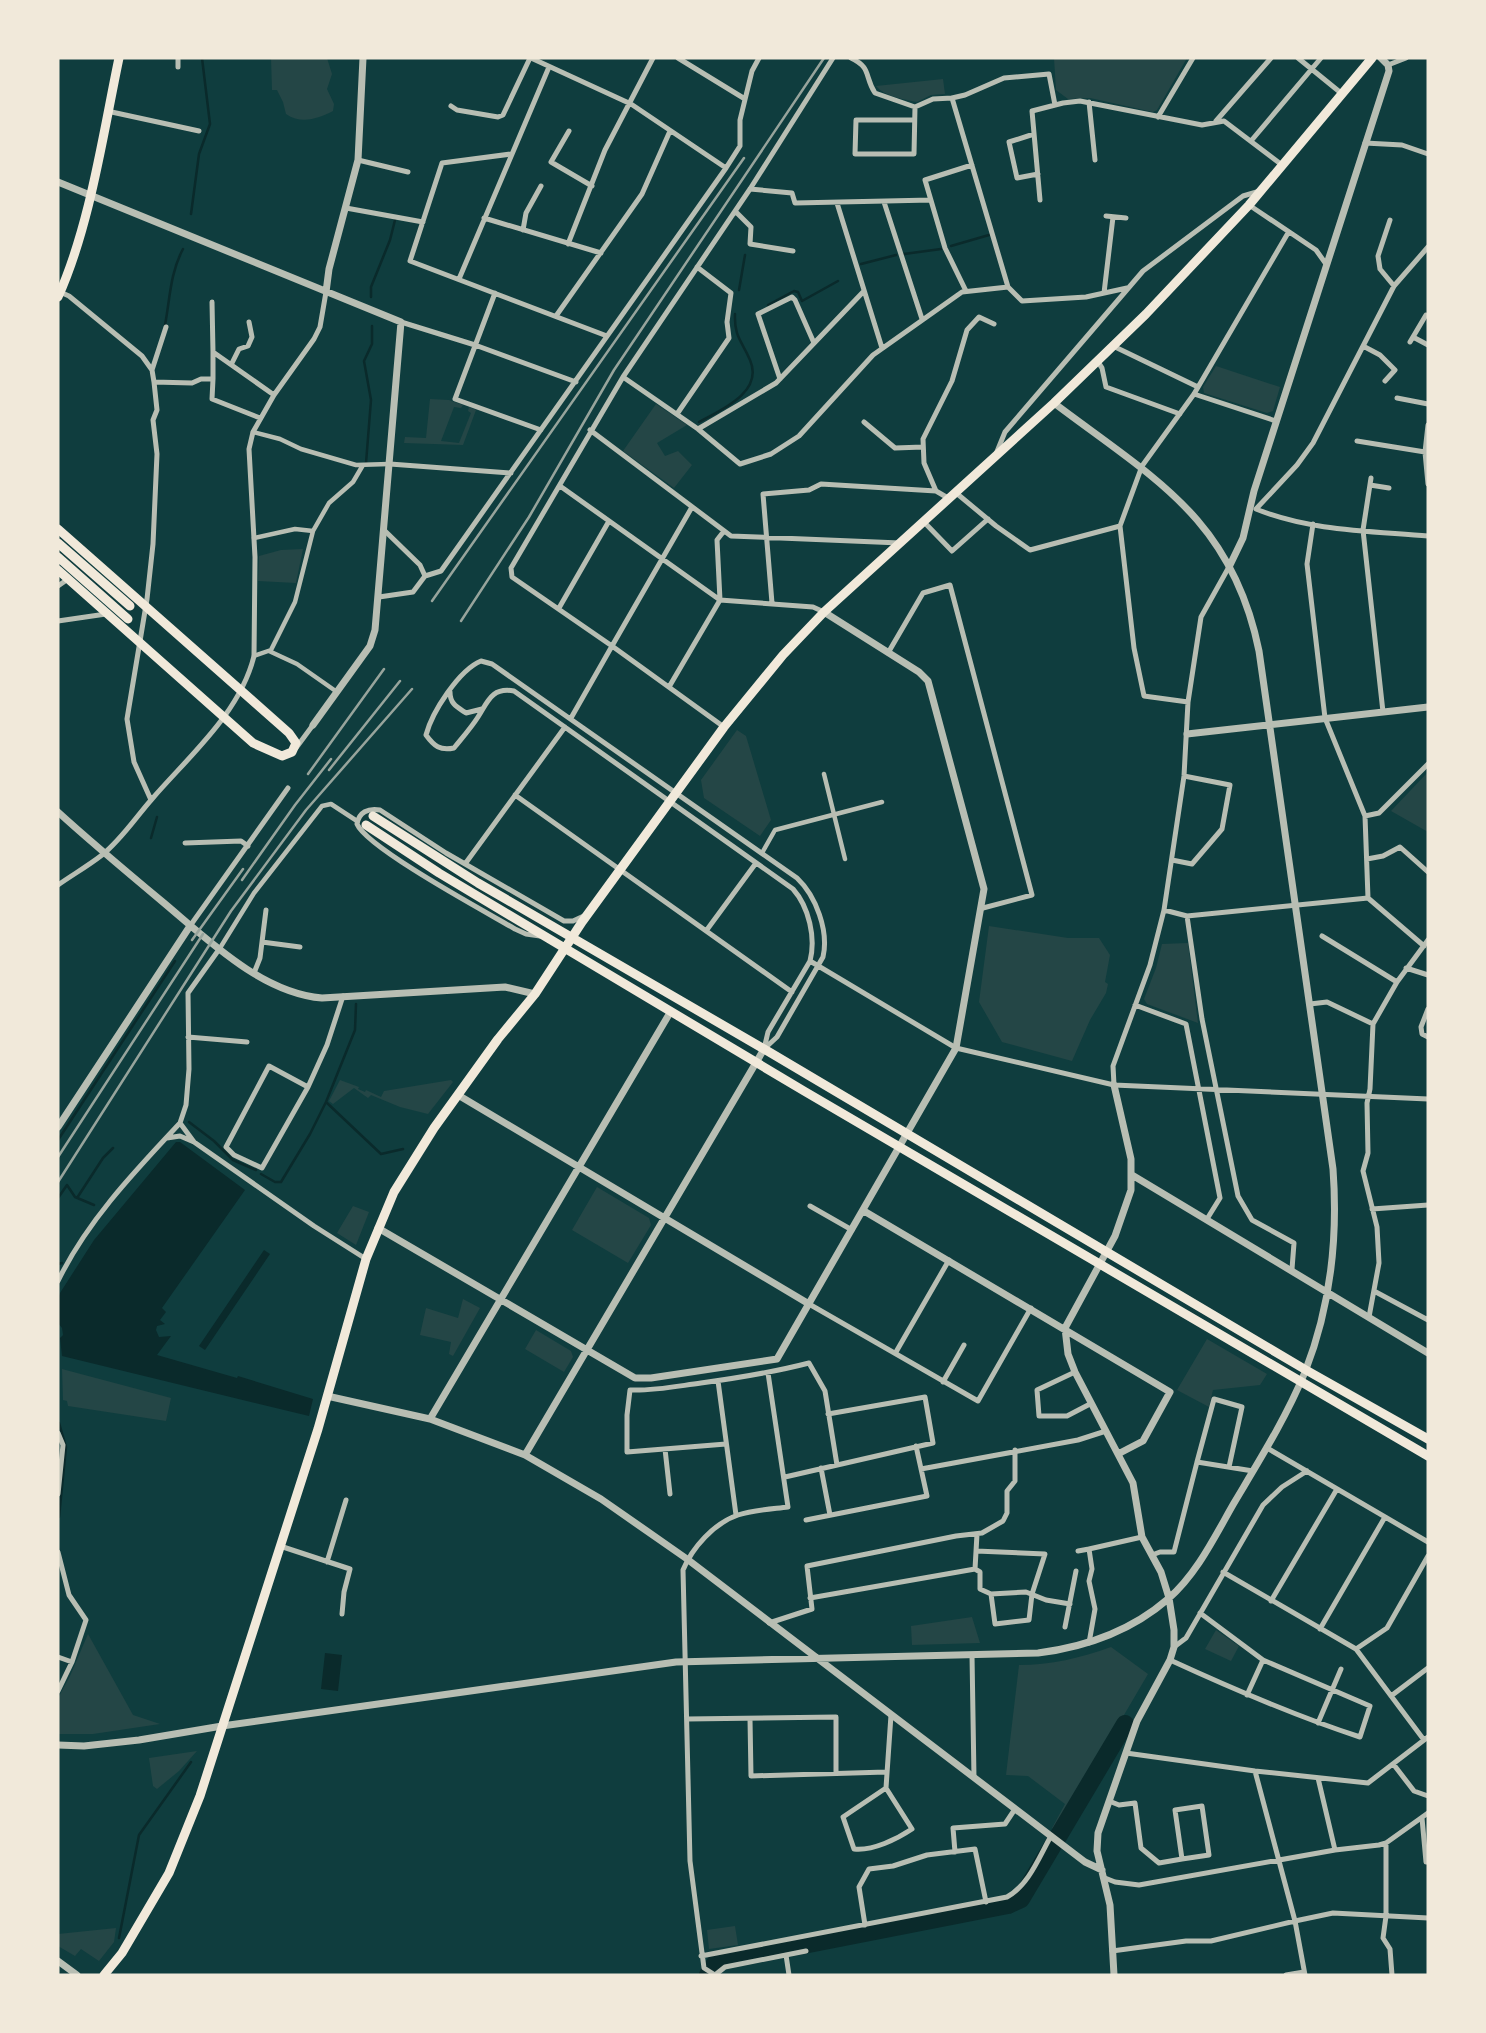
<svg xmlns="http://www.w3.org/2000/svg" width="1486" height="2033" viewBox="0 0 1486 2033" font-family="Literata,serif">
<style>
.green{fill:#244646}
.water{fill:#0a2a2b}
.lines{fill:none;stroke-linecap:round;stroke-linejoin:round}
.stream{stroke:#0a2a2b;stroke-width:2.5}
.river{stroke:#0a2a2b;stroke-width:18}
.pedestrian{stroke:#b8beb3;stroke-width:4.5}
.minor{stroke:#b8beb3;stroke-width:5}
.tertiary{stroke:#b8beb3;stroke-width:7}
.primary{stroke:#f1e9da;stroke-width:9}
.trunk{stroke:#f1e9da;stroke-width:9}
.rail{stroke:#97a49c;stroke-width:2.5}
</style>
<rect width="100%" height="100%" fill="#0f3d3e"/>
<path class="green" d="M271,58h56l5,16 -5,15 7,15 -1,7c-14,7 -31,14 -47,3l-3,-12 -6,-12h-5z
M1054,58h133l-30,52 -4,2 -63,-14 -22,1 -12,-9z
M943,79l2,15 -14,1 -14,7c-14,-3 -32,-5 -41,-16z
M1216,366l64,21 -7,24 -6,2 -63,-20 -1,-6z
M430,399l19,1 14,5 -2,3 -7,-1 -13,34 18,2 12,-30 -3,-2 1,-4 7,3 -13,35 -59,-2 1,-6 21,1z
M656,404l31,21 -30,18 8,13 13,-5 14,14 -18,23 -51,-37z
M303,549l-7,34 -38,-2 1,-25 22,-6z
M737,730l9,6 25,84 -11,16 -56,-38 -3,-18z
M1428,772v60l-37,-21z
M989,926l79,12h31l11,17 -5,27 3,2 -2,9 -16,27 -18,41 -70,-19 -23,-40z
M1188,943l10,80 -51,-19 -3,-5 12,-31 6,-24z
M340,1080l19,7 -1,2 7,3 1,-2 15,7 3,-6 67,-11 2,2 -25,32 -28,-7 -29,-12 -3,3 -14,-10 -21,16 -4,-3z
M597,1187l52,31 2,7 -23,38 -56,-33z
M353,1206l16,6 -13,33 -19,-12z
M463,1299l17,9 -27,48 -4,-2 2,-12 -31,-7 6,-27 32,10z
M536,1330l35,21 2,6 -9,15 -39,-23z
M1207,1339l60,35 -7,11 -47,5 -4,17 -32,-17z
M62,1369l109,29 -5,23 -98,-15 -1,-5 -4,-1z
M972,1617l8,26 -68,2 -1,-19z
M1216,1630l23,16 -8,15 -26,-12z
M88,1634l45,81 27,9 -67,10h-35v-36l12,-22z
M1111,1647l37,27 -92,157 -4,-3 13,-24 -37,-28 -22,-1 13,-110c32,0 61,-7 92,-18z
M197,1751l-18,20 -22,18 -4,-3 -4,-28z
M735,1926l3,19 -29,4 -2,-19z
M116,1928l-2,14 -15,19 -18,-12 -6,7 -17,-10v-12z"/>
<path class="water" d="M176,1142h4l65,48 -83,118 4,4 -6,8 5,4 -8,2 -1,4 3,7 12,-1 -14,19 80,23 1,-2 75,23 -4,17 -247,-60 -2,-18 3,-3 -1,-7 -4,-5v-24l2,-6 34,-53z
M264,1250l6,4 -65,96 -6,-4z
M325,1653l17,2 -4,36 -17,-2z"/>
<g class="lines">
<path class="stream" d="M191,214l8,-60 11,-30 -8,-66
M951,246l38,-11
M904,254l37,-5
M861,264l35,-9
M739,290l6,-35
M371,297v-10l19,-47 5,-20
M768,305l26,-14 4,1 4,9 36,-20
M165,325c5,-26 5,-52 18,-76
M699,422c22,-12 65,-30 51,-62 -8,-19 -16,-23 -15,-46
M366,463l5,-63 -7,-39 8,-17v-18
M151,838l6,-21
M326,1102l29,-72 1,-26
M189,1122l25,19 19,19 23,10
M58,1140l117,-179
M261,1174l14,8h6l29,-48 16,-32 55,52 22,-5
M58,1198l9,-13 8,12 19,8
M77,1198l26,-40 10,-10
M58,1264l4,-1
M59,1517l7,-70 -7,-24
M119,1938l20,-103 52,-73"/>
<path class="river" d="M708,1975l8,-13 292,-57 13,-6 104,-175"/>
<path class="pedestrian" d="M253,432l27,7 21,10 55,16 33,-1
M254,538l41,-9 18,2
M269,651l28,13 40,28
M254,656l17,-6 24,-48 18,-71 16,-28 24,-21 10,-17
M824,774l21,85
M762,853l13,-23 107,-28
M220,948l34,-55 68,-87 9,-2 26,17"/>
<path class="minor" d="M178,58v9
M531,58l100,46 95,64
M678,58l67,41
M851,58c21,10 13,18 24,35l40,14 18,-8 19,-1 13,-3 39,-17 45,-4 6,31
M1298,58l43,35
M1388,65l18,-7
M952,98l56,189 14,14 64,-4 41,-9
M1089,102l6,58
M451,106l6,4 41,7 5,-2 27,-57
M107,111l92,20
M1158,117l35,-59
M914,120h-58l-1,34h59l1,-47
M1216,121l55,-63
M569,131l-18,31 41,24
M1034,134l-25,8 8,36 21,-4
M1251,141l70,-83
M1365,143l37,2 26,9
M511,154l-69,9 -32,98 197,75
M358,160l50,12
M750,189l42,4 3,10 136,-3
M1040,200l-8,-89 31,-8 17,-2 122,24 22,-4 58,44
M884,202l38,117
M837,203l45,145
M1249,205l67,45 10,14
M346,208l77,14
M735,211l16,16 -1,17 43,7
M1106,216l20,2
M484,218l117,35
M1390,220l-12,36 2,13 14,17
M523,230l3,-17 15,-27
M568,244l37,-94 48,-92
M459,279l90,-212
M966,291l-21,-43 -20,-68 47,-15
M60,292l9,4 73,60 10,14 2,12 3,28 -4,10 4,34 -4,90 -6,55 -20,120 7,43 17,38
M495,293l-40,106 86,31
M1104,293l9,-76
M212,302l1,50 61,43
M556,316l86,-122 28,-63
M401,322l74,23 101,37
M1413,337l15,8
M1410,342l16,-27
M1113,346l85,41
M1363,346l17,9 15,15 -10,11
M1098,362l4,6 4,19 74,27
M232,363l7,-14 9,-3 4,-9 -3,-15
M152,370l14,-43
M623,377l75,52 42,35 31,-10 28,-18 74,-81 89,-63 46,-5
M213,379v-27
M780,379l-22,-65 34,-17 3,3 19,43
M154,382l38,1 9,-4h12l-1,20 48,19
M1194,394l82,27
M1397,398l31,6
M677,414l52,-76 -2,-16 4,-29 -34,-26
M864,422l31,26 28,-1
M1428,425l-3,27 3,32
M698,429l78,-46 88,-92
M590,430l141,106 169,7
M1357,441l68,11
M996,454l9,-22 138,-161 100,-75 17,-5
M390,464l121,9
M1371,478l-8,52 20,182
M1370,485l19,3
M560,486l160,114 93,7 11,5
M936,491l-12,-28 -1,-24 29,-58 15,-51 12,-13 15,7
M955,492l41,34 34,24 90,-24
M692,507l-80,139 112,81
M1256,509l41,-44 16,-22 81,-157 34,-39
M1256,509c53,22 115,22 172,27
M923,521l29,30 36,-32
M1313,524l-6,40 18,154 40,98 3,82
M425,576l16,-5 285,-403 14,-22v-26l12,-49 7,-13
M58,586l10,-7
M379,597l34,-5 12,-16 -5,-11 -36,-35
M772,603l-9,-109 46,-4 12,-6 115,7 12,7
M559,608l50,-87
M58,621l48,-7
M888,653l35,-60 27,-8 82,310 -49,13
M481,661l11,3 305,214c19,18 32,53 26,79l-46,80 -13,12 4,-17 42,-71c6,-23 -1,-54 -17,-72l-279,-198c-22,-4 -26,10 -36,26 -7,11 -16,21 -24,31 -14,3 -20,-2 -28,-13 6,-23 33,-65 55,-74z
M669,687l51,-87 -3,-60 7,-9
M450,692c0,12 7,15 16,21l16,-4
M1188,702l-44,-6 -10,-48 -14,-122 22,-60 52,-72 94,-161
M571,718l41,-72 -100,-69 -1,-9 112,-191 127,-188 83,-131
M296,748l17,-23
M515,795l277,197
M1365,816l14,-3 49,-49
M185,843l56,-2 7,5
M1367,859l16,-3 17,-9 28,25
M1172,860l20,4 30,-35 8,-44 -46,-9
M465,864l100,-137
M58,885c14,-10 30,-19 44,-30 19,-15 34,-38 50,-56 37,-43 88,-86 102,-143l1,-99 -6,-108 4,-17 21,-37 40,-56 6,-12 6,-35
M1164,910l23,6 181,-18 56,48
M1187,916l15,103 36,177 14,24 42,23 -2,26
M190,926l98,-138
M706,931l50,-68
M540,936l-14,-2 -11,-5c-29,-17 -148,-81 -158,-105 2,-12 11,-16 23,-14l66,43 118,68h9l13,-6
M1322,936l75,46
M262,942l38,5
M810,961l146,87 158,37 314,14
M1406,968l22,7
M254,973l6,-15 6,-48
M1310,1004l17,-2 46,22
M1135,1005l51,19 34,174 -13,21
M1428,1009l-7,18 1,7 6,3
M188,1037l59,5
M1114,1085l-1,-19 37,-101 14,-55 20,-134 4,-74 13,-85 29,-52
M308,1087l-39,-21 -43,81 8,8 28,13 46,-81 19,-42 16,-49
M180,1123l14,19 120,84 52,33
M167,1138l13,-2 14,6
M810,1206l42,24
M1372,1209l56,-4
M58,1281c29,-60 77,-110 122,-158l6,-18 3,-36 -1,-76 32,-45
M1374,1291l54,29v-2
M809,1304l169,97 53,-93
M1369,1317l10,-54 -2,-36 -14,-56 5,-18 -1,-50 3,-14 3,-65 24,-42 31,-42
M896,1352l53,-92
M1075,1372l-38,18 2,26h28l23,-12
M768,1373l20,134c-16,2 -35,3 -50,8 -24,8 -46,33 -55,55l7,291 14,107 11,7 10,-8 81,-16
M718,1381l18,134
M943,1382l21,-37
M58,1433l5,12 -5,49
M726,1444l-99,8v-37l3,-25c24,1 48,-4 71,-7 37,-5 73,-11 108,-20l16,28 12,74
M1267,1448l161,94
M665,1449l5,45
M1197,1462l17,-63 28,8 -13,60
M821,1468l9,47
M921,1469l157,-29 28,-9
M785,1477l148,-34 -8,-46 -97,17
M806,1520l121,-24 -11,-50
M280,1546l70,23 -6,23 -2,22
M976,1551l69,3 -13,40 -3,26 -34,4 -4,-30
M1078,1551l11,-2
M58,1552l11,43 17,25 -14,42 -14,29
M1152,1555l8,-3h14l23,-90 56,9
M327,1562l19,-62
M975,1569l5,3v17l11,5 35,-2 20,8 24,4
M1223,1572l133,77 68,91
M810,1598l165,-29 2,-35
M1271,1601l66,-112
M769,1623l43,-14 -5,-43 149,-30 26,-3 21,-12 4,-8v-22l8,-10v-31
M1065,1627l11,-56
M1320,1629l65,-112
M1089,1643l6,-34 -6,-28 3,-12 -3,-20 53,-12
M1174,1647l12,-9 77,-133 19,-18 25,-16
M1356,1649l31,-21 41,-72
M972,1655l2,123
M58,1657l14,5
M1170,1660c63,29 125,56 190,77l10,-31 -107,-46 -63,-47
M1247,1695l16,-35
M1391,1696l37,-28
M687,1719l149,-2v56
M750,1719l1,57 135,-4
M1318,1723l23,-54
M1126,1753l129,18 113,12 60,-46
M1394,1765l20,26 14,5
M1255,1771l40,150 38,-8 95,5
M1318,1778l17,72
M886,1788l26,41c-15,10 -39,22 -58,20l-11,-32 43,-29 5,-73
M1109,1801l10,4 16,-2 6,45 18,15 23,-4 -7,-49 27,-4 7,49 -27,4
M1422,1818l4,44h2
M1386,1843v73l-3,22 7,11 2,26
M955,1852l-2,-24 52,-4 10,-15
M1105,1878l10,4 24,3 196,-35 44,-5 7,-2 42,-30
M865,1925l-6,-38 10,-18 24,-3 34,-11 48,-6 11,53
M1112,1951l74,-10h25l84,-20 10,54
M786,1955l3,20
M701,1956l306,-59c22,-12 32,-40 44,-61
M1286,1975l18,-3"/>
<path class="tertiary" d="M58,182l343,140 -26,308 -5,16 -57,79
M326,292l3,-23 29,-109 5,-102
M1230,565l13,-27 11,-47 135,-420 -1,-6 -7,-7
M1187,734l241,-27
M58,812c34,31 70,61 106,91 44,37 98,90 158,95l183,-11 30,7
M458,1095l351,209
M58,1127l132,-201
M1132,1175l296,178
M864,1211l306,181 -27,49 -25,13
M378,1228l257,150h16l126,-19 179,-311 28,-159 -56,-208 -9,-9 -95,-60
M327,1396l103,23 95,36 76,44 86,60 398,303 17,8
M430,1419l241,-408
M525,1455l239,-406
M58,1745l26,1 55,-6 83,-14 454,-64 362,-9c48,-6 93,-22 130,-54 29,-25 47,-63 66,-96 25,-42 52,-85 71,-131 25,-64 33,-135 28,-203l-74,-518c-27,-133 -106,-173 -205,-248
M58,1961l19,14
M1114,1975l-4,-70 -13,-54 1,-18 39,-112 33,-61 4,-13v-17l-5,-32 -8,-26 -19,-35 -9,-54 -58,-111 -7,-18 -3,-26 50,-92 16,-46v-31l-17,-74"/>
<path class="primary" d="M58,529l231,204 7,10 -4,9 -10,4 -29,-13 -195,-173
M58,543l72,63
M58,557l70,62
M373,816l105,67 286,166 542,321 122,69
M366,825l73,48 365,218 624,365
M104,1975l18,-22 47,-80 31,-77 118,-367 48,-170 28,-67 40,-64 64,-89 37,-45 47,-72 142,-195 59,-72 41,-43 230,-209 92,-89 103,-109 123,-147"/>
<path class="trunk" d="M58,297c32,-71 45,-163 61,-239"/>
<path class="rail" d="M432,601l312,-443
M461,621l68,-104 85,-147 210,-312
M329,770l71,-89
M308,774l76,-105
M242,880l53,-75 36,-46
M192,940l51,-71
M58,1157l145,-223
M58,1182l173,-271 75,-101 106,-121"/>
</g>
<rect width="1486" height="2033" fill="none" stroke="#f1e9da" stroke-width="119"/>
</svg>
